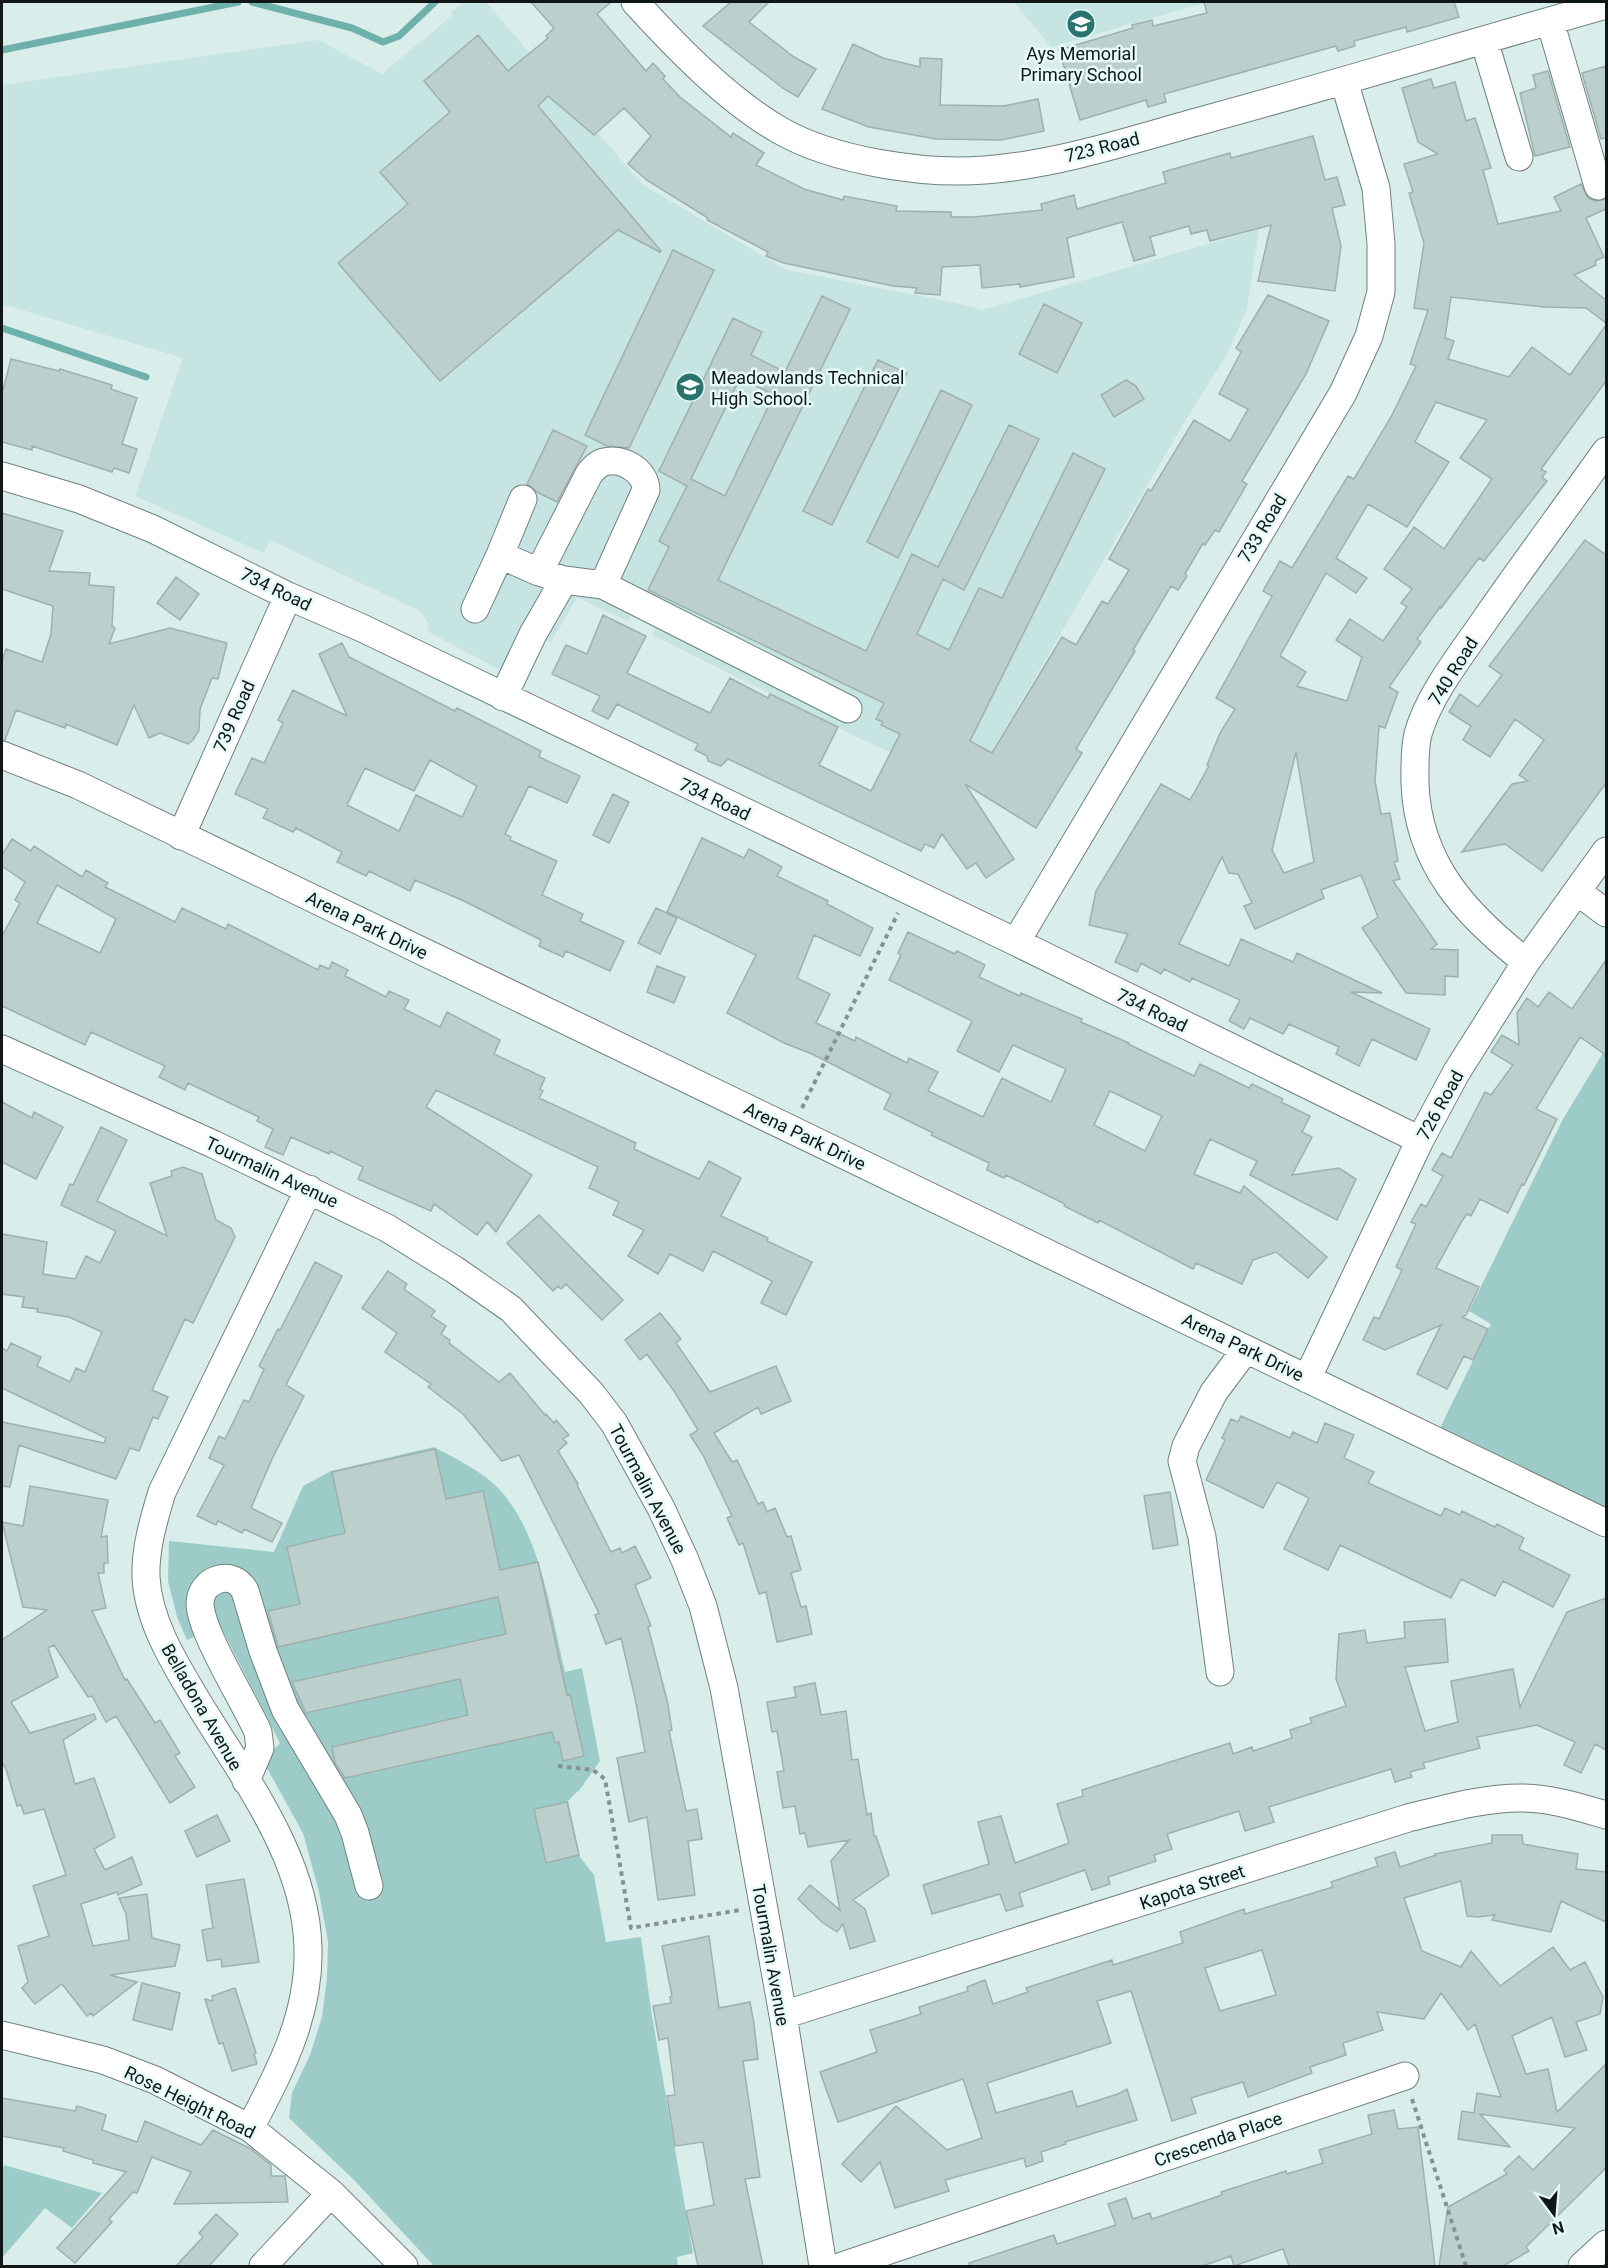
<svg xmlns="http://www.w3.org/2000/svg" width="1608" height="2268" viewBox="0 0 1608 2268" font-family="Roboto,sans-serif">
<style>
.built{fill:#c6e4e1}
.green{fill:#9dccc8}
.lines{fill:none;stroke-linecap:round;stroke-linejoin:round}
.stream{stroke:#6eb1ab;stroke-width:7}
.building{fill:#bbcfcd;stroke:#9db0ae;stroke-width:1.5;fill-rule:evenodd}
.minor-casing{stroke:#6f817f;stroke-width:29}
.path{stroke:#849291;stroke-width:4;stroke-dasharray:4.5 4.5;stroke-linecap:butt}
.minor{stroke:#fff;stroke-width:27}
.labels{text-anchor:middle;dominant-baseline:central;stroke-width:5;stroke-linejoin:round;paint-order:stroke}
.poi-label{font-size:18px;fill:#101716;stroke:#e6fbf8}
.street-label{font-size:18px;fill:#101716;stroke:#e6fbf8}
</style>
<rect width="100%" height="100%" fill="#d9edeb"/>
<path class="built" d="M464,2h22l157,183 144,85 160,31 36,9 276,-81 -12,79 -18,43 -41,65 -217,371 -108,-47 -211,-105 5,-10 -24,-12 -5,8 -51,-23 -26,44 -18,-8 -31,37 -75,-40 2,-7 -9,-13 -150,-71 -6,13 -129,-57 48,-138 -181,-54v-219l316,-45 64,34 71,-59 -2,-3z
M1014,2h194l-157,45z"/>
<path class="green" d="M1603,1053l3,3v467l-172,-83 57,-116 -22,-13 94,-192z
M434,1447c19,10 47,24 62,39 44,43 55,128 69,186l17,-4 18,93 -19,27 -13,13 12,56 14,18 12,67 35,-5 10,73 42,243 -16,4 1,9h-244l-80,-86 -65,-62 3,-25 18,-38 12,-38 5,-39 1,-36 -9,-50 -16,-59 -40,-72 17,-18 -60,-118 -33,15 -10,-23 -9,-36 1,-40 105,11 29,-66 28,-15z
M4,2165l98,28 -30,35 -27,-20 -43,50v-85z"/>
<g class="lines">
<path class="stream" d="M252,2l100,26 31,14 16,-6 36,-34
M2,50l236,-48
M2,328l144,49"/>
</g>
<path class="building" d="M531,2h80l-14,12 49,57 7,-8 12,13 -2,3 17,18 51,40 2,-4 31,20 -8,12 48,24 39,11 1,-4 53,10 -1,5 55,1v5h23l68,-7 -1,-6 33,-9 3,14 89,-26 -3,-11 67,-19 1,5 82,-22 12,44 12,-3 8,28 -13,3 9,38 -6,45 -77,-10 13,-56 -61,16 -3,-11 -16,4 -2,-8 -39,11 5,18 -21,6 -12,-39 -55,16 7,39 -54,10v-3l-38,4 -2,-23 -38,2 -2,28 -25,-2 2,-5 -24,-2 -109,-23 -18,-7 2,-4 -61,-32 1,-2 -60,-37 -20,-17 23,-28 -27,-28 -30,27 -46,-39 -10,10 123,145 -1,1 -42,-22 -178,151 -102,-118 70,-59 -28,-32 70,-60 -26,-31 54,-46 30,36 40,-33 -2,-2 8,-8z
M731,2h38l-20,20 45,35 22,12 -18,28 -14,-8 -81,-63z
M1204,2h250l5,15 -52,15 -1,-5 -52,14 1,5 -17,5 -2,-5 -172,48 2,8 -18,5 -2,-7 -66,20 -21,-70 74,-22 -1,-3 20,-5 1,6 54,-13z
M853,44l30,14 37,9v-9l22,1 -2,46 64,1 34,-7 6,32 -43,9 -65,-1 -67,-12 -47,-18z
M1606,66v72l-5,1 -19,-66z
M1548,71l22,76 -35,9 -15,-63 16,-5 -3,-13z
M1431,79l3,9 21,-6 11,39 9,-3 16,50 -8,2 15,54 63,-13 -7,-14 27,-13 7,14 7,3 11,-2v10l-20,9 18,39 -9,4 1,4 -22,10 32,25v23l-20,-15 -42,-1 -93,-10 -6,41 9,3 -6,18 61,18 23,-30 38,28 36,-50v56l-65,88 5,3 -4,5 5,4 -63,80 -5,-3 -38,50 -1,-1 -23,32 4,3 -32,45 9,5 -13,36 -6,-2 -4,55 6,33 9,-1 8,48 -4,1 6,17 -7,2 44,63 -6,5 27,1v27l-13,-1v19l-39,-2 -44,-65 16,-11 -17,-42 -40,15 3,8 -69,31 -11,-23 8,-3 -14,-29 -9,-1 -7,-16 -43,87 50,22 12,-27 52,23 4,-9 85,40 -31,-1 79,37 -14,31 -44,-21 -13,27 -23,-12 3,-7 -50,-23 -6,10 -33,-16 -6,11 -15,-8 11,-21 -48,-22 -2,4 -26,-13 -3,5 -20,-11 -4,9 -22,-10 13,-28 -39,-9 7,-34 65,-107 29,16 19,-34 -2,-1 13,-32 15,-24 -19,-11 56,-102 -9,-5 17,-30 12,7 56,-92 6,3 37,-62 25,-51 -6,-2 18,-54 -14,-2 10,-65 -15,-50 4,-1 -9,-28 34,-10 -20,-12 -16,-54zM1436,402l51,18 -27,38 32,21 -48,70 -30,-22 -30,42 28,20 -11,14 6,4 -24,34 -33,-22 -14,21 26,17 -15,44 -50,-15 9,-14 -26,-16 46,-83 30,20 11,-15 -31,-20 32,-54 39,23 42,-65 -34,-20zM1296,752l18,110 -30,11 -12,-23z
M673,250l41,20 -85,178 -22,-2 -22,-11z
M1268,295l61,26 -23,53 -64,107 5,3 -28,48 -4,-2 -10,15 -2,-2 -18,31 2,2 -9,14 -7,-4 -38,64 2,1 -59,98 6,4 -46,75 -71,-44 49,75 -28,19 -10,-15 -9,6 -25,-35 -8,14 -9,-4 -4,7 -193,-92 -7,7 -13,-5 -1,-5 -12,-6 3,-6 -81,-40 -9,15 -16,-8 8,-15 -48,-22 14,-29 21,9 16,-39 43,21 -19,37 83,40 20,-35 38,20 2,-4 68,33 -19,38 52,26 29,-57 -19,-9 2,-3 -7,-3 8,-16 -236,-113 21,-43 -10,-6 28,-55 -28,-15 74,-153 29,14 -11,23 34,17 37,-76 28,13 -132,271 148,71 46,-97 26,13 71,-142 30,14 -75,151 -21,-11 -26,55 32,16 30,-62 23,10 71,-145 32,16 -135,272 22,12 70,-116 14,8 26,-44 6,3 21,-34 -20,-11 39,-70 3,2 43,-71 36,21 18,-32 -29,-15 22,-42 -5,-4zM740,378l34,17 -49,101 -34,-17z
M1044,304l38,19 -25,50 -38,-19z
M11,359l48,12 1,-2 52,16 -1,4 26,9 -15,46 15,5 -8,24 -15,-5 -2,4 -80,-26v4l-30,-8v-48z
M878,360l29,13 -75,152 -29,-14z
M1126,380l10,6 8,13 -30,18 -13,-22z
M941,390l31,15 -74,153 -31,-16z
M553,430l34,16 -30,56 -20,-10 -10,-8z
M2,513l61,18 -14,40 41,2 -1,12 25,2 -2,39 3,2 -6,16 61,-16 57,15 -9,36 -6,-1 -12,31 -1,21 -6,10 -5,4 -28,-11 -11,5 -15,-33 -17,40 -51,-21 -1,4 -49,-18 -11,30h-3v-79l4,-12 36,13 9,-28 2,-28 -51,-17z
M1585,540l21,15v228l-64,88 -37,-27 -43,8 50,-68 16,-3 -9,-6 25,-35 -29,-21 -25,38 -27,-17 8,-14 -22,-14 11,-18 18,13 24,-32 -13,-9z
M176,577l23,17 -19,26 -23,-17z
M342,643l7,14 106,54 2,-3 84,43 -2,6 41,19 -13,27 -38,-17 -24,48 6,3 -1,3 47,21 -15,34 41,19 -3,7 44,20 -14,30 -44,-20 -3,6 -24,-11 2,-6 -77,-39 -49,-21 -5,11 -41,-20 -3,5 -29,-14 5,-10 -46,-24 -3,4 -30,-14 5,-9 -33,-15 17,-36 12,5 19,-40 -5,-3 15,-30 54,26 -28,-62zM430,760l47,26 -15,31 -46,-22 -17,36 -52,-26 18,-37 49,23z
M613,794l16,8 -20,41 -16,-8z
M702,838l42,20 5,-9 33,18 -5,9 51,25 -1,3 46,24 -13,28 -46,-21 -17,43 33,16 -14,29 39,18 1,-4 51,26 2,-5 29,14 -10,19 55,26 19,-39 49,24 15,-33 -53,-24 -14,27 -42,-21 15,-30 -83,-41 12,-25 -3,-2 10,-21 47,22 2,-3 28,14 -6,12 41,19 1,-3 61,26 -1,3 48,21 -1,1 66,32 6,-12 49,24 3,-4 31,15 -2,3 29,14 -8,16 10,5 -20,38 47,-7 17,11 -19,41 -87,-45 7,-14 -47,-22 -16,35 46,19 4,-7 83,71 -19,21 -32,-26 -23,8 -11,24 -46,-21 -3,6 -94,-49 -1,3 -34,-17 1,-2 -59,-29 -2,3 -17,-8 2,-7 -58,-28 2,-2 -49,-24 7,-15 -79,-40 -28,-11 -57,-30 29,-58 -89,-43zM1110,1091l52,25 -17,35 -51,-26z
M12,839l19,12 3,-5 48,31 4,-7 22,13 -3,4 70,35 7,-14 44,21 2,-5 90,46 2,-5 9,4 3,-7 16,8 -3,6 41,21 3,-6 20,9 -5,9 36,18 7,-15 53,28 -6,14 51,24 -5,11 3,2 -4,7 97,45 -2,6 65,30 10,-18 32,17 -20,38 47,22 -1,3 45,21 -26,53 -25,-12 11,-22 -59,-30 -10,20 -33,-17 -12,20 -30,-18 16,-26 -31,-15 6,-13 -30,-14 9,-21 -162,-77 -10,17 106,68 -36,57 -9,-10 -10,13 -43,-31 -3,7 -53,-23 -20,-9 5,-12 -33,-16 -1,3 -38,-17 -8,18 -18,-8 8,-18 -16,-8 2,-4 -71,-34 -3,7 -26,-13 6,-11 -74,-34 -6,13 -83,-39v-70l18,-33 -5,-3 10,-18 -23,-16v-11zM57,885l59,34 -16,34 -63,-30z
M656,908l21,10 -17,36 -22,-11z
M1606,960v95l-26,-18 -44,72 21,10 -33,66 -2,-1 -14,29 -28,-14 -9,17 -4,-2 -5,7 -26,47 43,19 -13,28 -4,2 26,12 -15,31 -9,-4 -17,33 -30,-15 24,-49 -56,25 -22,-10 11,-23 5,2 23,-49 -6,-3 20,-43 -5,-2 10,-18 5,3 17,-31 -11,-6 10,-17 9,5 34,-66 6,3 22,-30 -22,-13 11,-17 17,10 -2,-32 10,-15 11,9 11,-15 23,17z
M657,966l28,11 -11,26 -27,-11z
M2,1102l30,16 2,-6 29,15 -27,52 -34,-17z
M101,1127l26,13 -30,61 70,35 -17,-53 22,-7 -1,-5 12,-4 19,7 14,46 15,8 4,9 -42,86 -8,-4 -33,71 16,7 -10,22 -5,-2 -14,34 -9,-3 -14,31 -97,-34 -9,42 -8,-1v-64l102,21 2,-5 -104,-50v-40l5,3 4,-8 30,14 -4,9 33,16 6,-14 9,4 17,-40 -33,-15 -32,-5 1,-3 -16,-2 2,-10 -22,-3v-60l45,8 -4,32 32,5 11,-23 14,7 16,-32 -55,-26 9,-21 3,1z
M539,1215l84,85 -21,20 -36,-36 -5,5 -3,-3 -5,5 -46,-48z
M315,1262l27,14 -56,109 18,11 -32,63 -21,49 31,15 -10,19 -28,-13 -2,4 -24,-12 -2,4 -19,-9 27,-51 -15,-7 10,-22 6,3 19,-39 5,2 15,-33 -5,-3 19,-37 2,1z
M388,1271l19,13 -3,5 31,22 -4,5 15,10 -5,8 9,6 -1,3 50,39 11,-9 35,42 1,-1 8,9 2,-3 13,15 -6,4 4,4 -9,8 20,33 -1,1 34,67 9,-4 2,5 13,-7 16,32 -16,7 16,41 -3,1 19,73 5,30 -3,1 17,80 11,-2 5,30 -14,2 7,54 -37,5 -11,-83 -18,5 -12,-64 28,-6 -10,-54 -14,-60 -15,6 -11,-29 4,-2 -80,-158 -17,6 -39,-47 -35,-27 3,-3 -46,-32 12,-19 -35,-25z
M660,1313l21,26 -5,4 34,49 66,-26 15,35 -30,13 -3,-7 -44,26 18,29 5,-2 21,44 5,-2 4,10 8,-4 12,29 4,-1 10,34 -10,3 10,34 5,-1 6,28 -35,8 -11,-50 -7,2 -16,-51 -4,2 -12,-27 5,-2 -29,-61 -13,-20 8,-5 -24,-39 -27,-37 -7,6 -15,-20z
M1241,1416l49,22 3,-6 24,11 8,-20 29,12 -10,23 30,14 -6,11 73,33 4,-8 15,7 2,-4 33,16 2,-3 27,14 -5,11 51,26 -17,32 -50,-26 -8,15 -34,-17 -10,19 -111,-53 -12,25 -44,-21 25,-51 -32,-16 -14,26 -57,-28 19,-40 -3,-2 9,-19 7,3z
M435,1449l11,50 37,-8 17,79 38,-8 29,133 3,-1 14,62 -21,5 -4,-19 -4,1 -3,-11 -207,46 -10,-15 -3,-16 136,-32 -8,-36 -154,34 -14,-31 214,-48 -8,-37 -220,50 -10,-36 32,-7 -13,-57 58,-14 -13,-61z
M30,1486l78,14 -7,37 6,-1 1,27h-4v10h-6l8,35 -14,3 33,69 2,-1 28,44 5,-3 20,33 -5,3 20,31 -25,16 -54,-87 -10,6 -14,-26 -4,1 -34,-52 -6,3 10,29 -47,25 19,31 64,-19 2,5 -33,21 12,44 19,-6 21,59 -21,12 11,21 27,-13 10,27 -24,11 -1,-3 -36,12 12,42 36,-6 -3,-26 -7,-16 28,-4 5,44 28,7 -5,21 -65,9 27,7 -44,34 -2,-3 -4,3 -25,-32 -27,20 -13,-16 6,-6 -10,-36 31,-10 -16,-50 33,-11 -22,-66 -20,5 -3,-9 -4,1 -11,-37 -4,-7v-122l45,-30 -24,-3 -21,-85 21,4z
M1170,1492l8,53 -25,4 -9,-53z
M1606,1598v152l-11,-6 -14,29 -17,-8 11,-23 -38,-17 -60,12 3,11 -57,15 2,5 -15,4 2,5 -17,5 -4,-13 -122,38 5,15 -29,9 -6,-20 -72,23 5,15 -18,6 2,6 -48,16 2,7 -18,6 -7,-20 -66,23 4,13 -17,5 -6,-17 -68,20 -9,-29 66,-21 -11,-42 23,-6 14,47 54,-20 -12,-39 26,-8 -1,-6 148,-47 3,11 19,-7 1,4 39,-13 -2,-8 22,-7 -2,-5 36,-12 -10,-27 3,-45 26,-4 2,13 38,-5 -1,-16 41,-3 3,43 -43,5 20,64 33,-9 -7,-41 62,-12 7,38 47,-95z
M815,1683l6,32 25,-4 6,49 6,-1 9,56 4,-2 3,23h2l13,39 -36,25 12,9 10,32 -25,8 -7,-25 -6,8 -15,-10 -24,-23 12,-14 30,25 -9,-49 18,-21 -41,7 -3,-14 -5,1 -5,-28 -12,2 -6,-36 7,-1 -7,-40 -5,1 -5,-30 29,-5 -2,-10z
M567,1802l12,53 -33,8 -12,-54z
M217,1815l13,26 -33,16 -12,-26z
M1492,1835h30l1,9 55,10 -2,15 30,3v50l-45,-21 -10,31 -59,-12 3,-5 -17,2 -11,-1 -6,-35 -57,17 18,53 39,16 10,-16 29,35 53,-39 17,23 15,-8 18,35 -3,17 -24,8 11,28 -22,7 -13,-40 -40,19 14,38 22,-5 9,43 49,-48v104l-80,79 3,4 -26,15h-64l9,-59 59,-33 -3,-4 15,-14 14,14 42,-42 -95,-14 30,33 -52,-8 4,-28 12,2 3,-20 24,4 -26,-73 -7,6 -27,-37 -17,26 -47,-7 6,18 -40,13 3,12 -36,12 2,6 -64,24 -5,-15 -52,16 5,15 -24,8 -41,-130 -34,10 14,42 -124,40 9,30 76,-22 5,16 41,-13 9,-5 10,31 -72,22 1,2 -25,8 2,9 -17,6 -2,-9 -79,22 4,11 -54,17 -15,-46 -19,20 -19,-18 54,-58 51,44 35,-12 -19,-59 -125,43 -18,-50 57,-20 -7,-22 51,-16 -2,-7 49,-16 -1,-4 18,-7 8,24 35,-12 -2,-4 86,-28 1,5 70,-22 -3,-11 64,-23 1,5 88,-27 -2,-5 47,-16 -3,-8 20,-6 5,15 36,-12 -1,-1 57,-11zM1262,1950l14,45 -56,16 -15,-43z
M244,1879l15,83 -37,5 -1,-8 -14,2 -5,-31 11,-2 -7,-43z
M709,1936l10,72 31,-6 4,22 4,35 -15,2 17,116 -15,2 18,87h-65l-12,-55 28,-6 -11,-63 -28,4 -8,-50 8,-1 -7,-57 -9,2 -6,-34 18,-3 -1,-6 2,-1 -10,-50z
M142,1983l38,10 -8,37 -39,-10z
M235,1988l21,65 -2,1 3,10 -25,7 -9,-28 -4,1 -14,-45 8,2 -1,-5z
M2,2098l73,13 2,-5 29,9 -4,15 35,12 8,-21 56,24 12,-15 38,19 20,16v11h14l3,26 -114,2 17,-32 -39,-15 -15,36 -4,-1 -24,27 3,3 -37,41 -18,-15 69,-76 -33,-9v-3l-30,-9 1,-3 -62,-12z
M1394,2110l4,19 20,-2 17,139h-146l-6,-17 -49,17 -3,-10 -29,10h-233v-3l85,-28 3,9 59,-19 -8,-21 18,-6 7,21 17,-6 2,6 70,-24 -1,-3 65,-21 1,3 36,-11 -4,-13 53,-16 -4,-19z
M216,2214l22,20 -29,32h-33l27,-29 -4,-4z"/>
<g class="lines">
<g class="minor-casing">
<path id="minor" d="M635,2c40,44 93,99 146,129 53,30 144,44 204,39 77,-6 152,-32 226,-52 132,-36 263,-76 395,-113
M1550,21l48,165
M1484,40l35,117
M2,476l77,23 74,30 135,67 74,32 654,314 404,198
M500,555l23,-56
M539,572l50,-98c4,-5 8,-10 15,-12 18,-5 42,9 42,28l-43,95
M475,609l25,-54 39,17 25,8 39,5 245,124
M503,697l30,-63 31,-54
M2,755l76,30 1528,738
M181,836l107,-240
M1578,892l28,21
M1016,942l327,-549 26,-57 12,-44v-48l-5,-56 -32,-107
M1526,962c-60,-47 -108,-98 -111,-178 0,-16 -1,-34 3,-50 11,-40 46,-83 69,-117 39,-56 80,-111 119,-166
M2,1049l211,95 174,84 68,42 56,39 80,84 23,30 47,85 24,52 18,46 21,82 59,327 40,251
M1307,1379l113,-239 36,-67 70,-111 80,-111
M1220,1672l-18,-135 -20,-76 4,-15 28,-54 32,-43
M246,1781l14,-33 -2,-16c-13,-30 -57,-99 -58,-128 0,-25 33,-36 45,-13l18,60 22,58 63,106 7,18 14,53
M783,2015l625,-197c37,-9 74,-20 113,-20 29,0 58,9 85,17
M2,2035l101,25 52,20 95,48 81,65 73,73
M250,2128c30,-57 60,-113 58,-180 -2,-94 -69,-176 -115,-254 -21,-35 -45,-75 -47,-117 -1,-29 8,-58 16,-85l147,-303
M263,2266l68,-73
M842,2266l563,-190
M1582,2266l24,-22"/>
</g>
<path class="path" d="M802,1108l96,-195
M558,1766l35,4 12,9 26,149 109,-18
M1412,2099l54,167"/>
<use href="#minor" class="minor"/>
</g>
<defs>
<g id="school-disc" transform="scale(1.5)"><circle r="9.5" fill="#2a736e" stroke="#e6fbf8"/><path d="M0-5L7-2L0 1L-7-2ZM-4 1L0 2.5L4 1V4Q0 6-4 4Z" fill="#fff"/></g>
</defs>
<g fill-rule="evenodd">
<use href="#school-disc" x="1081" y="24"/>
<use href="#school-disc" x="690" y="387"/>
</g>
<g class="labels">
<g class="poi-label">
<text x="1081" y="53">Ays Memorial<tspan x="1081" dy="21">Primary School</tspan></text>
<text x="711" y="377" text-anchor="start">Meadowlands Technical<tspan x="711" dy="21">High School.</tspan></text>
</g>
<g class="street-label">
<text transform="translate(1102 147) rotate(-14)">723 Road</text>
<text transform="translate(1262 528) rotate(-59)">733 Road</text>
<text transform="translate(276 589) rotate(26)">734 Road</text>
<text transform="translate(1453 671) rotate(-58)">740 Road</text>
<text transform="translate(234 716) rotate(-66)">739 Road</text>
<text transform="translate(715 799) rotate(25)">734 Road</text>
<text transform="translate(367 925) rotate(26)">Arena Park Drive</text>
<text transform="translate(1152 1010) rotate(26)">734 Road</text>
<text transform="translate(1440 1105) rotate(-61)">726 Road</text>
<text transform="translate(805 1136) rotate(26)">Arena Park Drive</text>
<text transform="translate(272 1172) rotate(25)">Tourmalin Avenue</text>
<text transform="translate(1243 1347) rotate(26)">Arena Park Drive</text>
<text transform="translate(648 1489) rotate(62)">Tourmalin Avenue</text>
<text transform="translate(202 1707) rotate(60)">Belladona Avenue</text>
<text transform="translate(1192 1887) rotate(-18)">Kapota Street</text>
<text transform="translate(771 1955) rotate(80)">Tourmalin Avenue</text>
<text transform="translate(190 2102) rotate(26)">Rose Height Road</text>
<text transform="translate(1218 2139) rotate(-19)">Crescenda Place</text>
</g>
</g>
<rect width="1608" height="2268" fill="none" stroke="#101716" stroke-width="6"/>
<g transform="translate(1554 2214) rotate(164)" stroke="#e6fbf8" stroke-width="4.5" paint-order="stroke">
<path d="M0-4.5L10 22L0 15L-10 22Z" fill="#101716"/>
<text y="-9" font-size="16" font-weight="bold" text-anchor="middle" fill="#101716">N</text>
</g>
</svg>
